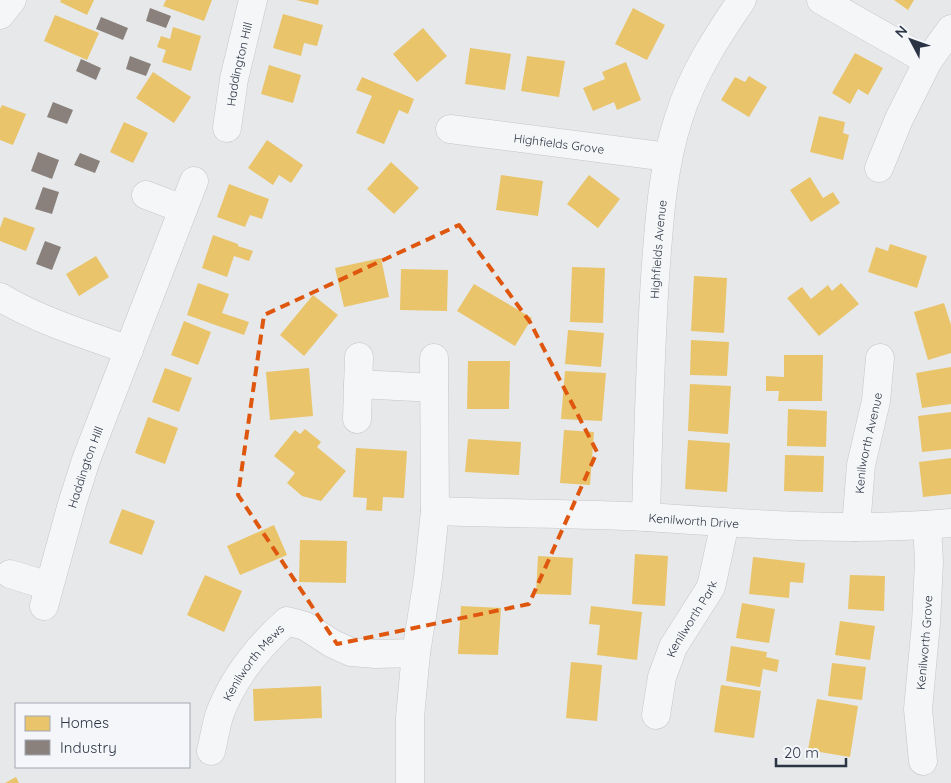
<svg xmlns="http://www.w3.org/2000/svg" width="951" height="783" viewBox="0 0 951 783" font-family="Quicksand,sans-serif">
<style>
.homes{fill:#e9c46a}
.industry{fill:#8a817c}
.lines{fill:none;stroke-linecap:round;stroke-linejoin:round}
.street-casing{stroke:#c4c6c8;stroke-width:29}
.street{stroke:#f5f6f7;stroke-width:28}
.marked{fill:none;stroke:#df570f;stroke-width:4;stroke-dasharray:10 6;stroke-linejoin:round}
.labels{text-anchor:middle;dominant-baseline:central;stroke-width:5;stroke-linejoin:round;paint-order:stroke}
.street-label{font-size:12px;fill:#2b3445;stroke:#f4f6f9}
</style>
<rect width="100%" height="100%" fill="#e6e8ea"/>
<path class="homes" d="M61,0h33l-7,15 -27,-13z
M166,0h46l-8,21 -41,-15z
M296,0h23l-1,5z
M894,0h20l-6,10z
M633,8l32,17 -18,35 -32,-16z
M283,14l40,11 -6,21 -13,-3 -3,13 -28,-8z
M55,15l44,18 -12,27 -43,-19z
M173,27l28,9 -10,35 -29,-9 4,-12 -9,-3 4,-11 9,3z
M423,28l24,28 -30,26 -24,-28z
M470,48l41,6 -6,36 -40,-6z
M855,53l28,15 -15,27 -10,-6 -8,15 -18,-11z
M527,56l38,5 -6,36 -38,-6z
M626,62l15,38 -24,10 -3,-8 -21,9 -10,-23 22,-9 -3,-7z
M269,65l32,10 -8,28 -32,-9z
M153,72l38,25 -17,26 -38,-25z
M749,76l18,11 -18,30 -28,-17 14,-23 10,5z
M362,77l52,22 -6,15 -9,-4 -15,34 -28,-11 16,-37 -16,-6z
M2,105l24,9 -13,31 -13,-5v-31z
M819,116l26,6 -2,11 6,2 -6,25 -33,-8z
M124,122l24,11 -15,30 -23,-11z
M267,140l36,25 -12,18 -12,-8 -6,10 -25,-17z
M391,162l28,26 -25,26 -27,-25z
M501,175l42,6 -5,35 -42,-6z
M589,175l31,24 -22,29 -31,-24z
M810,177l13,21 10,-6 7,11 -29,19 -21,-32z
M229,184l40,15 -7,20 -12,-4 -5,12 -28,-10z
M4,217l31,11 -9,23 -26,-10v-13z
M213,235l25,9v2l15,5 -4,10 -15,-5 -7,21 -25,-9z
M890,244l37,12 -10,32 -49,-16 8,-25 12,4z
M96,256l13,21 -30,19 -13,-22z
M381,258l8,39 -45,10 -9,-39z
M572,267l33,1 -2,55 -33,-1z
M401,269l47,1 -1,41 -47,-1z
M694,276l33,2 -3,55 -33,-2z
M198,283l31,11 -7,19 27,9 -5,13 -57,-20z
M841,283l18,21 -40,32 -32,-38 15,-11 9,12 17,-14 4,6z
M474,284l58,34 -17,28 -58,-35z
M313,295l25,20 -34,41 -24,-21z
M944,303l7,22v28l-23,7 -14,-48z
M184,321l27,11 -13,33 -27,-10z
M568,330l36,3 -3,34 -36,-3z
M691,340l38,2 -2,34 -37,-1z
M784,355h39l-1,46h-44l1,-10h-13v-15l18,1z
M468,361h42l-1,48h-42z
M951,367v37l-29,4 -6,-35z
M165,368l27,10 -13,34 -27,-10z
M309,368l4,48 -43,4 -4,-48z
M565,371l41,2 -4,48 -41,-2z
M690,384l41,2 -3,48 -40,-3z
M788,409l39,2 -1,36 -39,-1z
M951,412v37l-29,3 -4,-36z
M148,417l30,11 -13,36 -30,-11z
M305,429l16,13 -4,5 29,24 -25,30 -19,-5 -15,-13 8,-10 -21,-17 21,-26 5,4z
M564,430l30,2 -4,53 -30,-2z
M468,439l53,3 -2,33 -54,-3z
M688,440l42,3 -3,49 -42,-3z
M356,448l51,3 -3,47 -21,-1 -1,14 -16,-1 1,-12 -14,-1z
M785,455l39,1 -1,36 -39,-1z
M951,458v36l-28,3 -4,-35z
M122,509l33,12 -13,34 -33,-12z
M274,525l13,30 -47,20 -13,-29z
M300,540l47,1 -1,42 -47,-1z
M635,554l33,2 -3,50 -33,-2z
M538,556l35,2 -2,37 -35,-1z
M753,557l52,6 -2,20 -13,-1 -1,16 -40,-4z
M205,575l37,16 -18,41 -37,-17z
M850,575l35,1 -1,35 -36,-2z
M742,603l33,6 -6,34 -33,-5z
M461,606l40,2 -3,47 -40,-1z
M591,606l51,6 -5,48 -40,-5 3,-30 -11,-1z
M840,621l35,5 -5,34 -35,-5z
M731,646l36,6 -1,5 13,3 -2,12 -14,-3 -3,18 -34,-6z
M571,662l31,3 -5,56 -31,-3z
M832,663l34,4 -4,33 -34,-4z
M721,685l40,6 -7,47 -40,-6z
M321,686l1,32 -68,3 -1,-32z
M817,699l41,7 -8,51 -42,-7z
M16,777l3,6h-14z"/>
<path class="industry" d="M150,8l21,8 -5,12 -20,-7z
M101,17l27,11 -5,12 -27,-11z
M130,56l21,8 -5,12 -20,-7z
M81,59l20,9 -5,12 -20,-9z
M53,102l20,8 -6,14 -20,-7z
M38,152l21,8 -7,19 -21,-8z
M80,153l20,8 -5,12 -21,-8z
M43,187l16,5 -7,22 -17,-5z
M45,241l16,6 -9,23 -16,-6z"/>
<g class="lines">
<g class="street-casing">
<g id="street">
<path d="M821,0l107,61"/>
<path d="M0,15l12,-15"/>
<path id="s1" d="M227,128l7,-49 19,-79"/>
<path id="s2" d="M450,129l218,28"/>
<path d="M879,168l20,-49 29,-58 23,-32"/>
<path d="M146,195l37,14"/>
<path d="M0,297c40,24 84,37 129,53"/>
<path d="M358,384l76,4"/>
<path d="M357,419l2,-62"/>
<path id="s3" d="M435,511c71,3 142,2 212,6 102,7 202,15 304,6"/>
<path id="s4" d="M646,517c2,-80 4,-159 9,-239 4,-54 7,-110 24,-161 13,-42 38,-81 63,-117"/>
<path id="s5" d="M856,527l5,-62 15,-64 4,-43"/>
<path d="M10,574l39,12"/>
<path id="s6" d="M44,606l28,-102 14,-44 108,-279"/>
<path id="s7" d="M656,715l6,-38 11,-30 38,-60 14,-64"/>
<path id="s8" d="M211,751c3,-12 5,-26 9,-38 14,-36 39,-67 67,-92l18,5 28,18 18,8 25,2 40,-1"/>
<path id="s9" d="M923,761l-5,-52 8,-86 3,-61 -2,-37"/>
<path d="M410,783v-66l6,-64 12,-75 7,-67 -1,-153"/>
</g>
</g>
<use href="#street" class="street"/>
</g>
<path class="marked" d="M459,225l71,97 67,130 -68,152 -192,40 -99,-149 26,-180z"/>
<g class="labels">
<g class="street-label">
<text stroke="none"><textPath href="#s1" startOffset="65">Haddington Hill</textPath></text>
<text stroke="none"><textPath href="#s2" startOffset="110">Highfields Grove</textPath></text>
<text stroke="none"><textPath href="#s4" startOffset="268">Highfields Avenue</textPath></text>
<text stroke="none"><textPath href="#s5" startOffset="85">Kenilworth Avenue</textPath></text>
<text stroke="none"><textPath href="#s6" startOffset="145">Haddington Hill</textPath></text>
<text stroke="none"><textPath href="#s3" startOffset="259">Kenilworth Drive</textPath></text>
<text stroke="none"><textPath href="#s7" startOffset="104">Kenilworth Park</textPath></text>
<text stroke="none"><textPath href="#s9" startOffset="119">Kenilworth Grove</textPath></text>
<text stroke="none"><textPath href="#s8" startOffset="100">Kenilworth Mews</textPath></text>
</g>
</g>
<rect x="15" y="703" width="175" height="65" fill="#f4f6f9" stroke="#a4a8b1"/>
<rect x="25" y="716" width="25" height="15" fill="#e9c46a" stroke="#a4a8b1"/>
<text x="60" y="728" font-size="15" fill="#2b3445">Homes</text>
<rect x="25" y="740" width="25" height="15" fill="#8a817c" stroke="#a4a8b1"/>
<text x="60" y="753" font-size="15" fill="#2b3445">Industry</text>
<g transform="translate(911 40) rotate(311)" stroke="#f4f6f9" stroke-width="4" paint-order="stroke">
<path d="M0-4L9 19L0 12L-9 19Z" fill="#2b3445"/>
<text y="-8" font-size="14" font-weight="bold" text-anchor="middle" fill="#2b3445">N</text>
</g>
<path d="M776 758v8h70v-8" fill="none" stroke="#2b3445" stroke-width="2.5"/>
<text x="784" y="758" font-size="15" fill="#2b3445" stroke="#f4f6f9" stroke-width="4" paint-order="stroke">20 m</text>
</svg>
